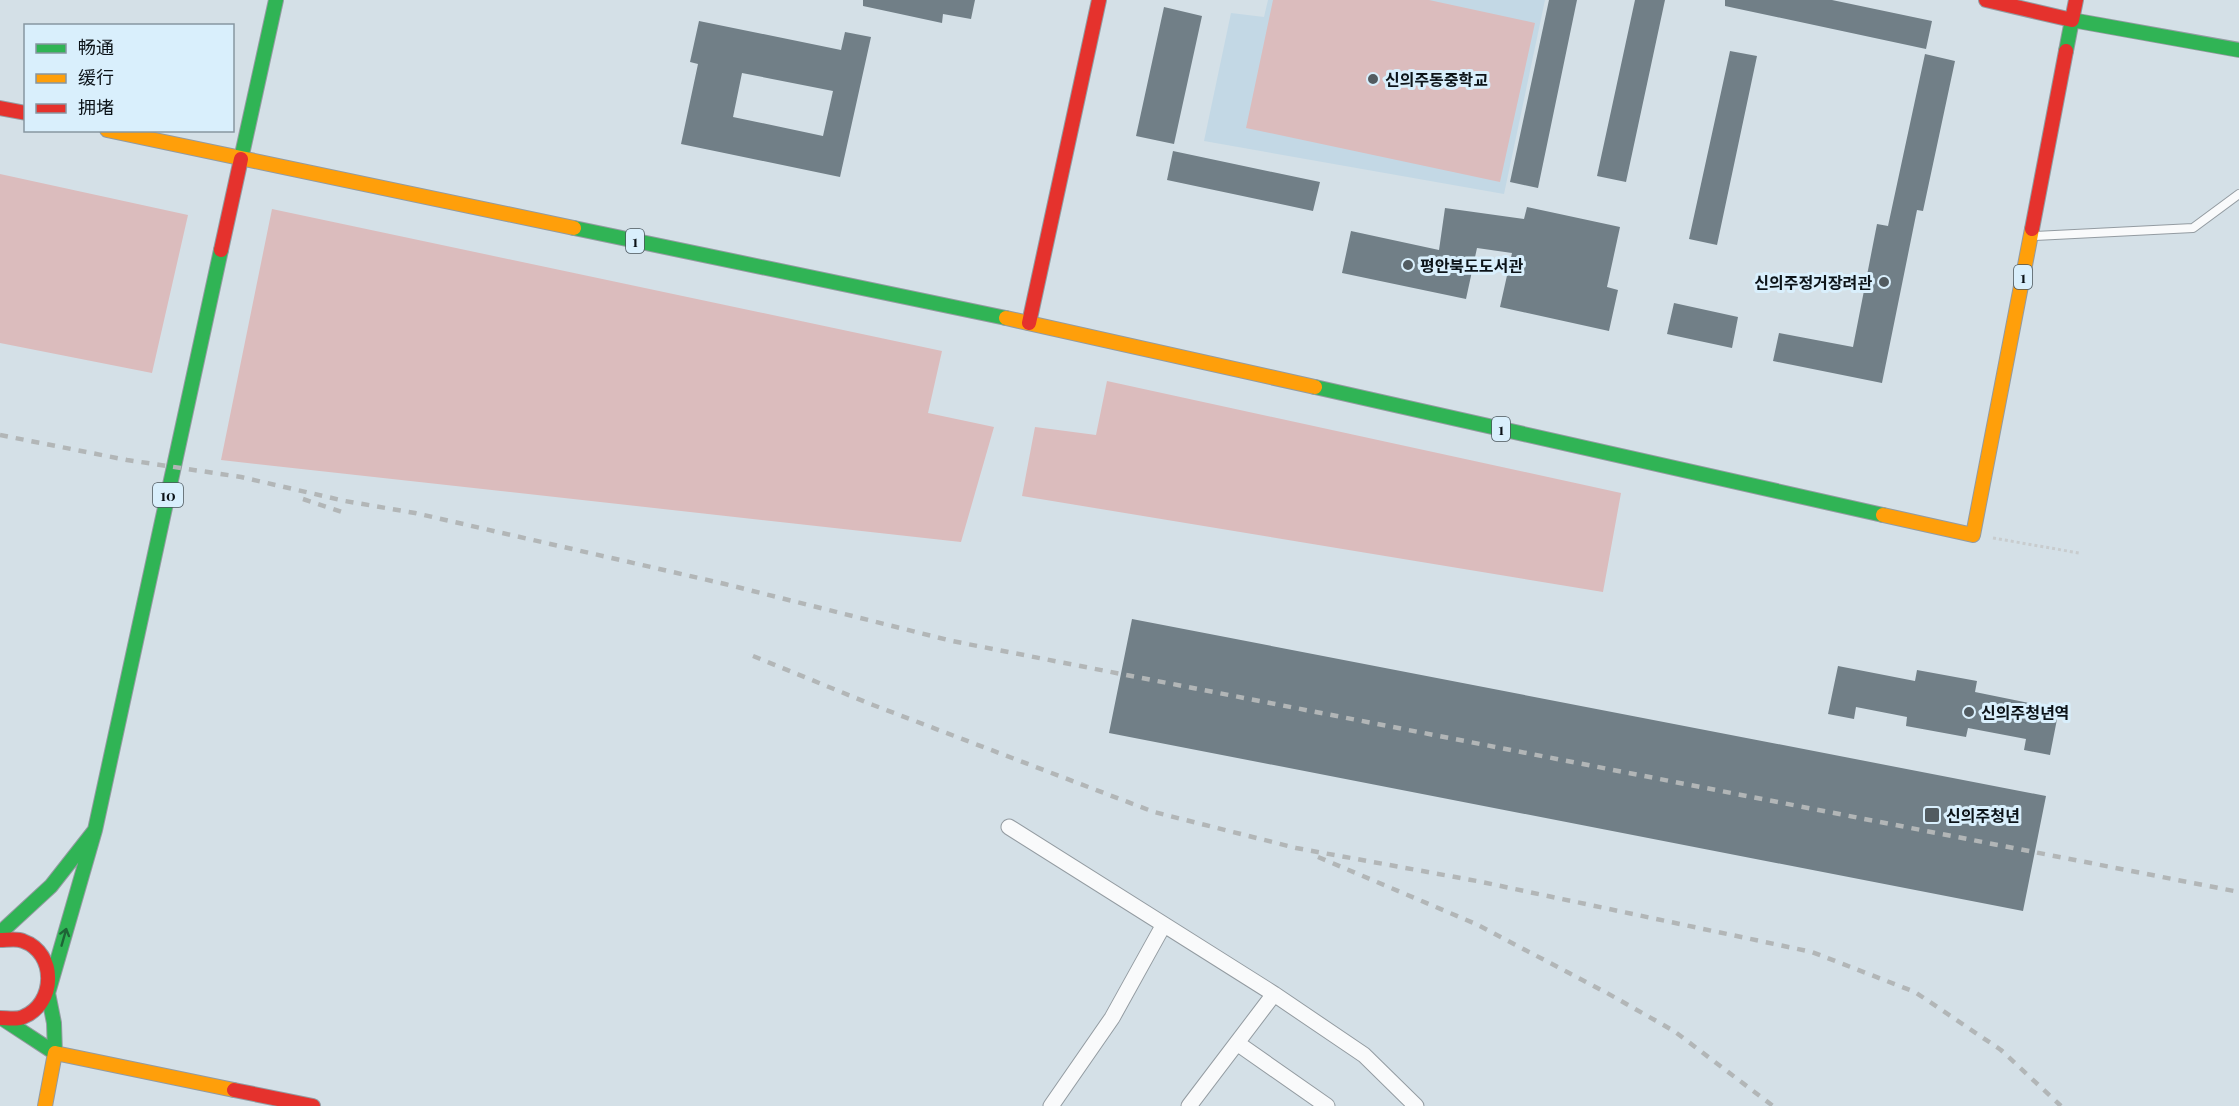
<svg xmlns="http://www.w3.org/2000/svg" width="2239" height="1106" viewBox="0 0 2239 1106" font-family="'Playfair Display','Noto Sans SC','Noto Sans KR',serif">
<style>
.built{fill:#c3d8e5}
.green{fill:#dbbcbd}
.building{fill:#717f87;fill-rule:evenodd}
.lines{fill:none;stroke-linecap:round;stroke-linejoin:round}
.lane-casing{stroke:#939ba1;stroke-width:10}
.street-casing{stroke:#939ba1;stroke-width:17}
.fast-casing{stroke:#939ba1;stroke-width:16}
.slow-casing{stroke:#939ba1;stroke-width:16}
.jam-casing{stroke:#939ba1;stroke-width:16}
.path{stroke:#c8ccce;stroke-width:3;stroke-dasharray:3 3;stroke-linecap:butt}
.lane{stroke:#f9fafb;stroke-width:8}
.street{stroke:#f9fafb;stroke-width:15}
.fast{stroke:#30b455;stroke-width:14}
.slow{stroke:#ff9f0a;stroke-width:14}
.jam{stroke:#e5322d;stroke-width:14}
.rail{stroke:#b2b6b7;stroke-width:4.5;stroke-dasharray:8 8;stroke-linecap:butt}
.oneway{stroke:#1e6436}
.poi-dot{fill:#525b60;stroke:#d9effc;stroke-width:2}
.labels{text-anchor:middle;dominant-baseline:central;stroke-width:6;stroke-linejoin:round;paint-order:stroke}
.shield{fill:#d9effc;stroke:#4a555c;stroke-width:1.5}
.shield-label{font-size:15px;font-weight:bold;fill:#0c1318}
.poi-label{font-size:16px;font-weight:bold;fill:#0c1318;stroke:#d9effc;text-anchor:start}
</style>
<rect width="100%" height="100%" fill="#d4e0e7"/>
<path class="built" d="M1268,0h277l-41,194 -300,-53 27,-128 33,4z"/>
<path class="green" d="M1273,0h156l106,23 -35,159 -254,-54z
M0,174l188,41 -36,158 -152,-30z
M272,209l670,142 -14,62 66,14 -33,115 -740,-82z
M1107,381l514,112 -18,99 -581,-96 13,-69 61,8z"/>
<path class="building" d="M863,0h112l-4,19 -28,-5 -1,9 -79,-17z
M1549,0h28l-39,188 -28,-6z
M1635,0h30l-39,182 -29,-6z
M1725,0h107l100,21 -6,28 -201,-43z
M1164,7l38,9 -28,128 -38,-8z
M699,21l142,29 4,-18 26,5 -31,140 -159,-33 17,-80 -8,-2zM742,73l91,18 -10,45 -90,-19z
M1730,51l27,5 -40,189 -28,-6z
M1925,54l30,7 -32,150 -6,-1 -35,173 -109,-22 6,-28 74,14 24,-123 11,2z
M1173,151l147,31 -7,29 -146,-31z
M1527,207l93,20 -13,60 11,3 -9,41 -109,-24 12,-54 -35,-5 -11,51 -124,-26 9,-42 88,19 6,-42 79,11z
M1674,303l64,14 -6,31 -65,-14z
M1132,619l914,177 -23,115 -914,-178z
M1838,666l77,15 2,-11 60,11 -2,11 84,17 -9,46 -26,-5 2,-11 -58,-11 -2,9 -60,-11 1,-9 -51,-10 -2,12 -26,-5z"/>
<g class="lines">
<g class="lane-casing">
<path id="lane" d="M2035,236l158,-8 46,-34"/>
</g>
<g class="street-casing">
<path id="street" d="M1009,827l265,167 90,61 52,51
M1237,1043l90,63
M1051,1106l61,-88 51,-92
M1189,1106l85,-112"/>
</g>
<g class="fast-casing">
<path id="fast" d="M2066,51l6,-31 167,30
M241,159l35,-159
M574,228l432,90
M1315,387l568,128
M95,830l126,-580
M0,933l51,-47 44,-56 -47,163
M3,1019l52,34 -1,-30 -6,-30"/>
</g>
<g class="slow-casing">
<path id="slow" d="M107,130l467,98
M1006,318l309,69
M1883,515l90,20 59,-306
M45,1106l10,-53 179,37"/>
</g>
<g class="jam-casing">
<path id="jam" d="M1986,0l86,20 4,-20
M0,108l26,5
M2032,229l34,-178
M221,250l20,-91
M1029,323l70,-323
M0,940c7,0 17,-2 23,1 34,12 33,63 0,76 -6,3 -16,1 -23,1
M234,1090l79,16"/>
</g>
<path class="path" d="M1993,538l86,15"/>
<use href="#lane" class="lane"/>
<use href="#street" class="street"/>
<use href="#fast" class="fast"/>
<use href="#slow" class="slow"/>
<use href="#jam" class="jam"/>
<path class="rail" d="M0,435l127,25 114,17 104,24 70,12 310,71 227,57 1287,251
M303,499l42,14
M753,656l120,49 281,107 142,36 181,33 335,71 103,40 86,58 60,56
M1318,857l158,67 131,69 67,38 99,75"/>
</g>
<defs><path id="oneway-shaft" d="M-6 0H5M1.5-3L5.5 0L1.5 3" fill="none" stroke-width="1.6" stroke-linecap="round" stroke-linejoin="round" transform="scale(1.5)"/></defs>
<use class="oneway" href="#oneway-shaft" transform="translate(64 937) rotate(-74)"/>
<g class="poi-dot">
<circle cx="1373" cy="79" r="6"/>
<circle cx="1408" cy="265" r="6"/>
<circle cx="1884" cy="282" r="6"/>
<circle cx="1969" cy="712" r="6"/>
<rect x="1924" y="807" width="16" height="16" rx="3"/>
</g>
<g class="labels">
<g class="shield">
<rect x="626" y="229" width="18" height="24" rx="4.5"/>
<rect x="2014" y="265" width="18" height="24" rx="4.5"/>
<rect x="1492" y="417" width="18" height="24" rx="4.5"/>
<rect x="153" y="483" width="30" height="24" rx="4.5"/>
</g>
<g class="shield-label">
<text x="635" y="241">1</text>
<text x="2023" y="277">1</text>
<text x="1501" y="429">1</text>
<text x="168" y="495">10</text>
</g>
<g class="poi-label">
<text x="1385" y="79">신의주동중학교</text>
<text x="1420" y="265">평안북도도서관</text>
<text x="1872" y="282" text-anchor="end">신의주정거장려관</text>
<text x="1981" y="712">신의주청년역</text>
<text x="1946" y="815">신의주청년</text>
</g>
</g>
<rect x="24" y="24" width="210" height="108" fill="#d9effc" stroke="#8797a1" stroke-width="1.5"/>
<rect x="36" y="44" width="30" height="9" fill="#30b455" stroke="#8797a1" stroke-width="1.5"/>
<text x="78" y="54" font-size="18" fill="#0c1318">畅通</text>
<rect x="36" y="74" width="30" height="9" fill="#ff9f0a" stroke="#8797a1" stroke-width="1.5"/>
<text x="78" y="84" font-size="18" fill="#0c1318">缓行</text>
<rect x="36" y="104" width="30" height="9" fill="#e5322d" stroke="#8797a1" stroke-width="1.5"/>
<text x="78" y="114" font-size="18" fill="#0c1318">拥堵</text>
</svg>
